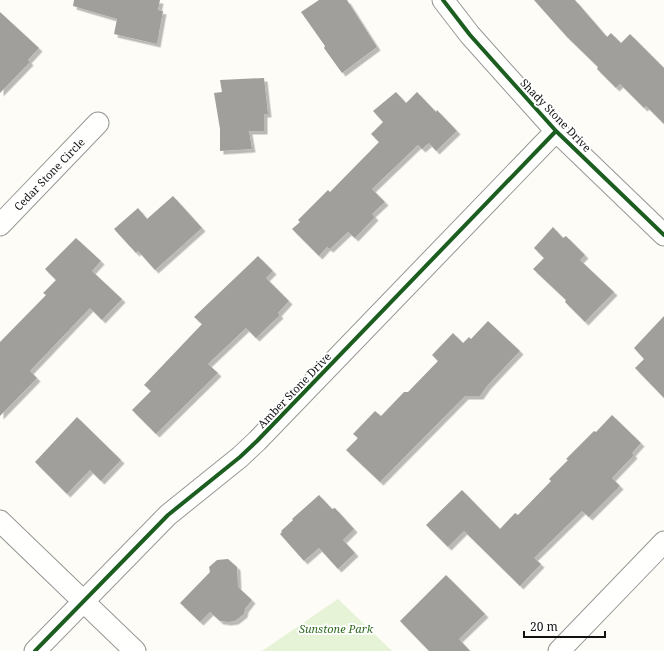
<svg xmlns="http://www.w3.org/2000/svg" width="664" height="651" viewBox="0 0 664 651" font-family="'Noto Serif',serif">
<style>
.green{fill:#e7f3d7}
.building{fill:#a19f9c;filter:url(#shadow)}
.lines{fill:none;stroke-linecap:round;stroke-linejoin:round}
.street-casing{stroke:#979795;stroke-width:23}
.street{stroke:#fffffe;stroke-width:21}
.cycleway-casing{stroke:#fff;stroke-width:6}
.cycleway{stroke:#1b5e20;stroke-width:4}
.labels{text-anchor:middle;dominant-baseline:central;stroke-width:4;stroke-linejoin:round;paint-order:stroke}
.street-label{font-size:11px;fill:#111;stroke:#fff}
.park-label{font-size:11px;font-style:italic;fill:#2f6b1f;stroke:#fff}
</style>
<defs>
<filter id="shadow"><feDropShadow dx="3.5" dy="3.5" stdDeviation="0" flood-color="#0004"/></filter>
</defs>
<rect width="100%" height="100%" fill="#fdfcf7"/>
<path class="green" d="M338,599l54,52h-130z"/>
<path class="building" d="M74,0h86l-2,10 5,1 -6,33 -43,-10 3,-15 -44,-13z
M319,0h28l30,47 -35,26 -18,-25 1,-2 -24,-34z
M534,0h41l32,37 4,-4 10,10 9,-9 34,34v56l-18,-18 -2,2 -24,-24 -4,4 -19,-19 1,-2 -31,-30z
M0,12l39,36 -11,12 2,2 -30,31z
M264,78l4,36h-4v17h-15l3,18 -32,2v-22l-6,-36 8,-1 -2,-12z
M396,92l10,11 11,-11 19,20 1,-2 20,21 -21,20 -7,-8 -7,6 -4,-4 -46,44 13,13 -13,12 3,3 -20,21 -7,-6 -18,17 -3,-2 -8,9 -27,-27 8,-7 -2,-2 30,-30 2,2 49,-50 -8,-8 12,-12 -10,-11z
M173,196l29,32 -47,42 -17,-19 -2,2 -22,-24 24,-21 9,11z
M553,227l10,11 3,-2 19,19 -5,5 34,32 -29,30 -20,-20 1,-2 -33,-31 11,-11 -10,-10z
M76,238l25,23 -9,10 30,28 -20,21 -12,-12 -60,63 7,7 -37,38v-74l46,-47 -3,-2 13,-13 -11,-11z
M258,256l15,15 -7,7 23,23 -11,12 2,2 -24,23 -10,-10 -38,36 10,9 -62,61 -24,-24 19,-19 -7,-6 58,-61 -8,-7z
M664,316v82l-29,-30 9,-9 -10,-11z
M488,321l32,30 -33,35 -7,10h-15l-85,86 -34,-32 12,-12 -5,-4 22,-23 6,5 23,-24h4l30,-31 -6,-6 21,-22 10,10 6,-6 2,2z
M612,415l29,28 -9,10 2,2 -22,23 8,8 -31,31 -7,-6 -48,47 7,6 -21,22 -56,-55 -16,16 -22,-22 36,-35 38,39 15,-16 3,2 33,-34 -2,-2 19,-19 -2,-1 28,-28 2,1z
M77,417l44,43 -20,21 -11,-11 -23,24 -32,-32z
M319,495l13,14 3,-1 19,21 -11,11 12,13 -17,16 -19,-21 -15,13 -24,-27 2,-2 -1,-1 12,-11 -1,-1z
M228,559l9,8 1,20 14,13 -7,9 -1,5 -5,4 -4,3 -7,1 -8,-1 -10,-9 -10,10 -20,-19 30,-31 -1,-5 8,-7z
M446,575l39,39 -26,25 11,12h-41l-29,-30z"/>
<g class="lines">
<g class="street-casing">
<path id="street" d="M443,0l27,35 86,96 108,104
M0,225l98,-102
M0,521l135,130
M35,651l133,-136 72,-58 17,-16 299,-310
M559,651l105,-109"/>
</g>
<use href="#street" class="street"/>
<g class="cycleway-casing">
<path id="cycleway" d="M443,0l27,35 86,96 108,104
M35,651l133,-136 72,-58 17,-16 299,-310"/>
</g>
<use href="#cycleway" class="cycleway"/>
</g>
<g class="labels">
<g class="street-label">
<text transform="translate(556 115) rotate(46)">Shady Stone Drive</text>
<text transform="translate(49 174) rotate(-46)">Cedar Stone Circle</text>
<text transform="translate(294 390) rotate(-46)">Amber Stone Drive</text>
</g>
<g class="park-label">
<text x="336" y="628">Sunstone Park</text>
</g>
</g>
<path d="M524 631v6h81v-6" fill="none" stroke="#111111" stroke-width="2"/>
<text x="530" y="631" font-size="12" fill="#111111" stroke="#ffffff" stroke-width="3" paint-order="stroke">20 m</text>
</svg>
